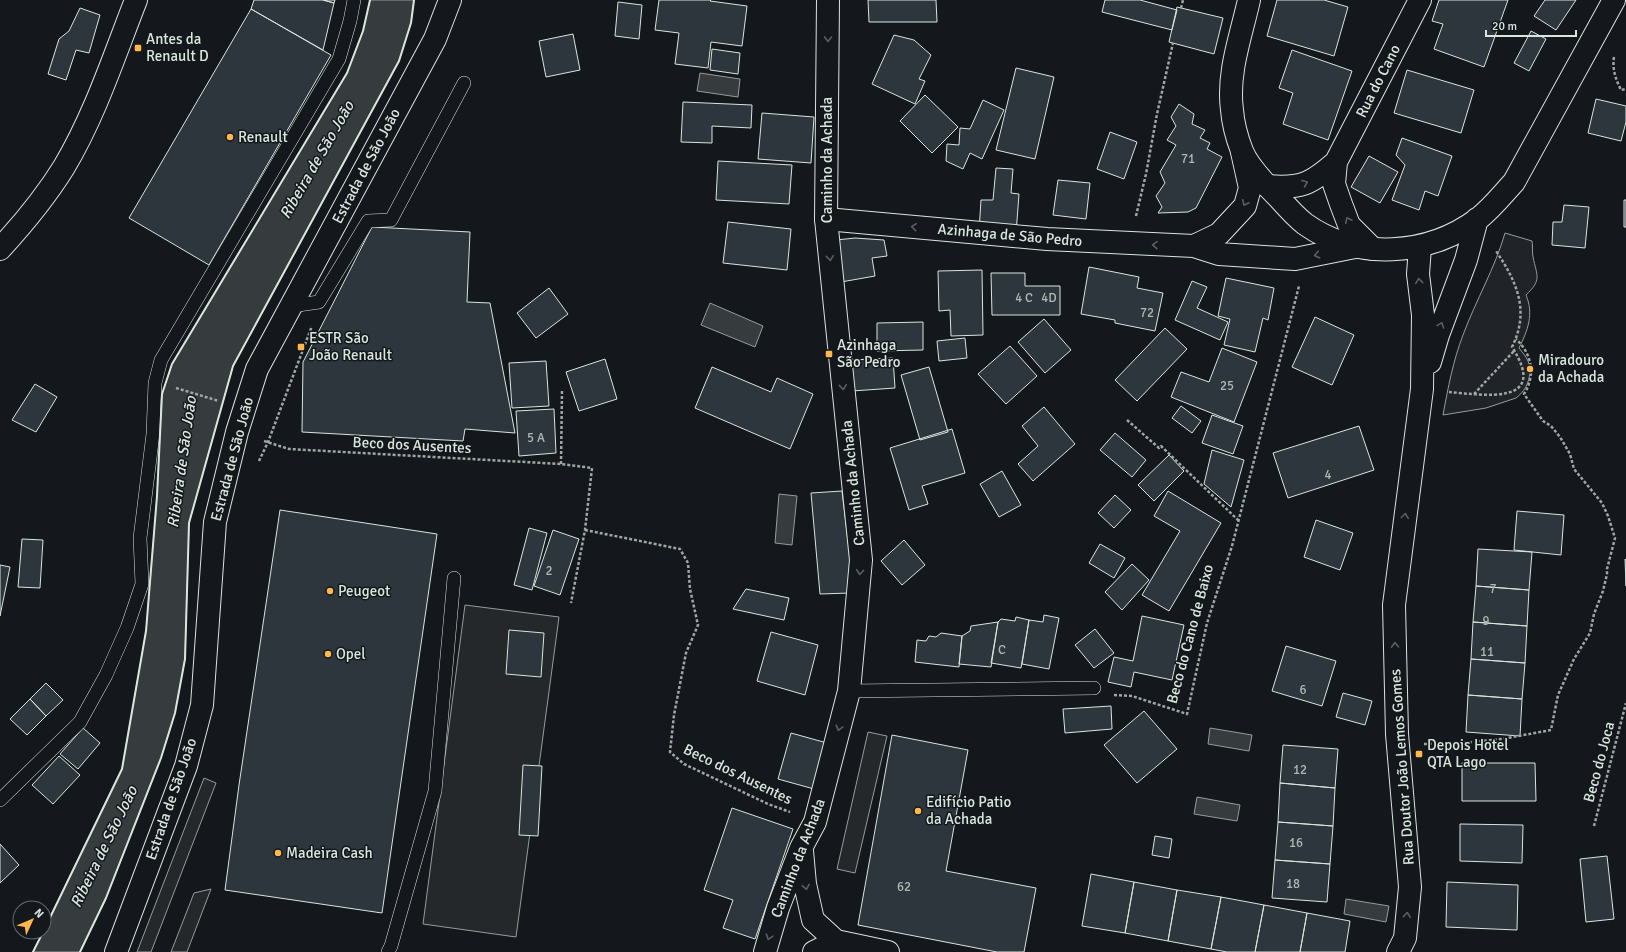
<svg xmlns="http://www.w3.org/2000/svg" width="1626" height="952" viewBox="0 0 1626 952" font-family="Signika,sans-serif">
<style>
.green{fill:#202428;stroke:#939e99}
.parking{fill:#24282b;stroke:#939e99}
.water{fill:#363b3e;stroke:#939e99}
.building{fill:#2c363c;stroke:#d8e6dc}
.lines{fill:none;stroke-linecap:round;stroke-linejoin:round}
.service-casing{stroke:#d8e6dc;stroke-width:14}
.minor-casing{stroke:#d8e6dc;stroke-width:24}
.tertiary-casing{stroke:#d8e6dc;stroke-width:24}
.secondary-casing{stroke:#d8e6dc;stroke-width:24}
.path{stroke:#9da8a2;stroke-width:2.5;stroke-dasharray:3 2;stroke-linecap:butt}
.service{stroke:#14181c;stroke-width:13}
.minor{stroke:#14181c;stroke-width:22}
.tertiary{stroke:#14181c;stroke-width:22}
.secondary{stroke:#14181c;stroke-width:22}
.wall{stroke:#d8e6dc;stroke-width:2}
.oneway{stroke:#59605f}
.poi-dot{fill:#ffb74d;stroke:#14181c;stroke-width:1.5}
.labels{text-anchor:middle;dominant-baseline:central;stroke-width:3;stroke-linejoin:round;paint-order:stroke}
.number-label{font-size:13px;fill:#adbab4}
.poi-label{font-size:15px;fill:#d8e6dc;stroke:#14181c;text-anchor:start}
.street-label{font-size:15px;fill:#d8e6dc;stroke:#14181c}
.water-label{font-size:16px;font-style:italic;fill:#d8e6dc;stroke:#14181c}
</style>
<rect width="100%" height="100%" fill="#14181c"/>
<path class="green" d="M1505,233l27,8c1,5 0,11 1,16 4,19 9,23 -7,38 8,19 2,35 -7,53 3,4 7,8 9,13 5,14 -1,29 -12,37l-30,10 -43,7c5,-27 10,-54 20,-80 13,-35 32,-67 42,-102z"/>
<path class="parking" d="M465,605l94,12 -43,320 -93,-13z
M868,732l19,4 -32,137 -18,-4z
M204,778l12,5 -65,169h-14z
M211,889l-24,63h-16l23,-59z"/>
<path class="water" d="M370,0h44l-3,23 -12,38 -166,305 -44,157 -4,136 -10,54 -14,45 -55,140 -26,54h-47l89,-183 24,-138 11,-135 5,-102 10,-30 175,-291 16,-42z
M700,73l40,6 -2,18 -41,-6z
M710,303l53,23 -8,21 -54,-22z
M779,494l18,2 -5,49 -17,-2z
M1210,728l42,7 -3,16 -41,-7z
M1197,797l43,8 -3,16 -43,-7z
M1346,899l43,7 -3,16 -42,-8z"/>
<path class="building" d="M254,0h69l11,3 -11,47 -72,-41z
M323,0h12l-1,3z
M659,0h52l-1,1 37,5 -5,40 -31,-4 -3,26 -33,-4 4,-31 -24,-3z
M868,0h68l1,22h-68z
M1105,0h35l37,10 -5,20 -70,-18z
M1277,0h47l24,7 -14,49 -67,-20z
M1439,0h69l-24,67 -50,-18 9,-25 -11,-3z
M1545,0h31l-20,30 -22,-14z
M618,2l24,3 -3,34 -24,-3z
M1177,7l46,11 -9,36 -45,-12z
M80,8l20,7 -11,38 -13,-3 -10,30 -18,-6 11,-35 10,-8z
M251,9l80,46 -122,210 -80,-47z
M1531,31l15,8 -17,32 -15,-8z
M573,34l7,36 -34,7 -7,-36z
M894,35l20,5 17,15 -12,24 6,2 -10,23 -43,-20z
M712,49l28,4 -2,21 -28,-4z
M1292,50l60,21 -24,69 -45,-16 10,-31 -14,-5z
M1016,68l38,9 -19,82 -39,-9z
M1407,70l67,20 -13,43 -67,-20z
M925,95l33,32 -26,26 -32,-32z
M1596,99l30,7v16l-5,19 -33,-8z
M983,100l21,10 -22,49 -12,-6 -7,16 -17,-8 1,-17 12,1 1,-17 10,1z
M683,102l69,3 -1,23 -39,-2v17l-31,-1z
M1179,104l15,10 -2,10 13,6 -5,8 10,5 -3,6 15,8 -26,51 -8,4 -30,1 4,-6 -6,-11 9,-13 -5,-11 16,-27 -9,-5 9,-14 -5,-9z
M762,113l52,4 -3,46 -53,-4z
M1110,132l27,10 -13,37 -27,-10z
M1402,138l50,18 -14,40 -13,-5 -6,19 -27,-10 13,-35 -9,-10z
M1369,156l29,16 -18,31 -29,-16z
M718,161l74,4 -3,39 -73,-4z
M996,168l17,1 -2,24 8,1 -3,40 -37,-3 2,-31h12z
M1058,180l32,3 -4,36 -33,-4z
M1624,200h2v27h-2z
M1564,205l25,2 -4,41 -33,-3 1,-23h9z
M728,222l63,7 -4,41 -64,-7z
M372,227l98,5 -3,70 23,1 25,130 -50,-4 -2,12 -161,-9 1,-70z
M855,238l29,2 3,16 -15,2 3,18 -34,6 -5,-42z
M1089,267l50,10 -2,11 26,5 -8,38 -40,-8v-3l-34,-6z
M982,270l1,65 -32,1 -1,-26 -11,1 -1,-40z
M991,273h34v13h35v29h-68z
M1226,278l48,10 -6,32 -5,-2 -8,34 -31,-7 6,-26 -12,-3z
M1192,281l15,6 -10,21 31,14 -8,18 -45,-20z
M549,288l19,26 -32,24 -19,-25z
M1315,317l39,18 -22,50 -40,-18z
M1044,319l27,31 -26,23 -27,-31z
M923,322v28l-46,1v-28z
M1165,328l22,21 -50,52 -22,-21z
M965,338l2,20 -28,3 -2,-20z
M1010,346l27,30 -31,28 -28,-30z
M1222,348l35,14 -23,60 -63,-25 10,-25 28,10z
M893,358l2,30 -43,3 -2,-31z
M605,359l12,40 -38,12 -13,-39z
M546,361l3,45 -37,2 -3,-45z
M712,367l59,25 6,-14 36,16 -23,55 -95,-41z
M929,367l19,65 -28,8 -19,-65z
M35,384l22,13 -21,35 -24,-12z
M1181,406l20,15 -9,12 -20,-15z
M1044,407l31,37 -42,37 -15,-17 20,-18 -16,-20z
M554,409l2,44 -37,3 -3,-45z
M1212,415l31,11 -10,28 -31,-11z
M1359,426l15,44 -86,28 -15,-45z
M952,429l13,44 -43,13 6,18 -19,6 -19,-62z
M1115,433l31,27 -14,17 -32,-27z
M1212,450l32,10 -13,47 -27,-23z
M1169,455l15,16 -30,30 -16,-16z
M1002,471l19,34 -22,12 -19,-33z
M842,491l8,66v36l-30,1 -9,-101z
M1168,491l53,32 -52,88 -27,-16 38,-64 -26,-15z
M1115,495l16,15 -17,18 -16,-15z
M280,510l157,24 -55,379 -157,-23 14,-105z
M1517,511l47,4 -3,40 -47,-5z
M1316,520l37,13 -13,37 -36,-13z
M529,528l18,5 -15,57 -18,-5z
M553,530l26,9 -19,56 -26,-9z
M22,539l21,1 -3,48 -22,-1z
M904,540l21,25 -23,20 -21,-24z
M1100,544l25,14 -11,20 -25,-15z
M1478,549l54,3 -3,38 -53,-4z
M1625,559l1,1v26v-1z
M1132,564l17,16 -27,30 -17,-18z
M0,565l10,2 -10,49z
M1476,586l53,4 -2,36 -54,-4z
M746,589l43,9 -5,22 -51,-11z
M1044,615l15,3 -10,51 -27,-5 7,-44 14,2z
M1142,616l42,9 -12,55 -38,-8 -3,15 -23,-5 6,-25 19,4z
M1016,617l13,3 -8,48 -30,-5 7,-41 3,-3 14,2z
M998,622l-7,45 -32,-3 3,-28 8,-5 1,-5z
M1473,622l54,4 -2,37 -54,-4z
M1095,629l19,24 -20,15 -19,-23z
M509,630l35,3 -3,44 -35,-3z
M771,632l47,13 -13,50 -48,-14z
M941,633l21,3 -3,31 -44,-5 2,-22 9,1 3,-5 7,1z
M1286,646l50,15 -14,45 -50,-15z
M1471,659l54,4 -3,36 -54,-4z
M46,683l17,17 -17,16 -16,-17z
M1343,693l29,8 -7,24 -29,-8z
M1468,695l54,4 -2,37 -54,-4z
M30,699l16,17 -19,19 -17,-16z
M1111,706l1,23 -47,4 -2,-24z
M1144,711l33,38 -40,34 -33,-38z
M83,728l17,15 -22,26 -18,-15z
M791,733l36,10 -13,46 -36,-10z
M892,735l76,15 -22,121 90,17 -12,64h-27l-139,-27z
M1283,745l55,4 -3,39 -55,-5z
M59,756l21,19 -27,29 -21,-19z
M1462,763h73l1,38h-74z
M523,765l19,1 -4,70 -19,-1z
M1280,783l55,5 -2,38 -55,-4z
M732,808l61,21 -38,110 -32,-11 10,-28 -29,-10z
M1278,822l55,4 -3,38 -55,-4z
M1460,824l63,1 -1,38 -62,-2z
M1155,836l17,3 -3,19 -17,-3z
M0,844l19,21 -19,18z
M1607,856l7,63 -28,3 -6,-63z
M1275,860l55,4 -3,38 -55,-4z
M1091,874l43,8 -9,51 -43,-7z
M1134,882l43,8 -9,51 -43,-8z
M1447,882l71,3 -1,45 -71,-3z
M1177,890l44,7 -10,52 -43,-8z
M1221,897l43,8 -9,47h-28l-16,-3z
M1264,905l43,8 -7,39h-45z
M1307,913l43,8 -5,31h-45z"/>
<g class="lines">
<g class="service-casing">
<path id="service" d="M291,306l28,-4 49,-81 23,-1 73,-137
M849,691l245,-3
M0,800l80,-78 26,-47 21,-47 15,-44 -2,-46 13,-104 2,-51 6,-23 178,-301 11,-38 4,-21
M388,952l3,-6 44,-155 19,-213"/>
</g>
<g class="minor-casing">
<path id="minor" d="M1336,162l-2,22 7,20 8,21 24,24
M1267,186c34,3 44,-2 69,-24l84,-162
M826,219l221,20 147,7 25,8 76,5 60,-12
M1194,246l25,-12 26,-28 5,-18 -8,-36"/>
</g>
<g class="tertiary-casing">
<path id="tertiary" d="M1249,0c-8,36 -22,73 -17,110 1,13 5,28 10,41 6,15 26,36 37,47 8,9 17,19 26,26 52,37 123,32 173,-5 14,-11 24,-24 36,-37l100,-182
M0,249c23,-25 46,-53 64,-82 31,-52 50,-111 72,-167
M1430,362l8,-27 28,-75 11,-41
M802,851l3,33 8,36 23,21 52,11
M765,952l13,-44 23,-60 14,-26 34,-131 12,-131 -35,-341 2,-219
M814,952l22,-11
M1398,952l7,-14 5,-51 -13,-153 -3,-129 28,-216 1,-74 -5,-41 2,-27"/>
</g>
<g class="secondary-casing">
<path id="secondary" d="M116,952l70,-186 16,-61 13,-183 22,-90 20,-63 178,-330 15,-39"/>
</g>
<path class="path" d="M1181,8l2,-8
M1614,57c-2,12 2,23 7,33l5,-1
M1136,216l10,-42 11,-60 16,-71
M176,388l43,13
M1449,392c35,3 101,14 63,-45 18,-36 5,-65 -16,-96
M1474,394l40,-43
M1127,420l32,28 2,-2 77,74
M264,441l25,8 272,15 31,4 -7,62 -14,73
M259,461l9,-19 44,-116
M561,464l1,-74
M585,530l95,19 8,14 2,26 8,36 -12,28 -12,62 -4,37 14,12 84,40 22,8
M1114,695l18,1 55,18 20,-91 25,-77 67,-260
M1424,744l39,-1 39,-4 49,-9 7,-35 16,-36 16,-26 4,-19 9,-23 4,-17v-5l8,-31 -7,-22 -6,-13 -28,-34 -4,-15 -10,-17 -9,-11 -8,-5 -19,-27c12,-19 8,-40 -8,-55
M1594,826l32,-123"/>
<use href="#service" class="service"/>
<use href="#minor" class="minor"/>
<use href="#tertiary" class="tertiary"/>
<use href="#secondary" class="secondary"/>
<path class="wall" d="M44,930l78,-161 24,-138 11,-135 5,-102 10,-30 175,-291 16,-42 7,-31
M33,952l10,-20
M80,952l26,-54 55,-140 14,-45 10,-54 4,-136 44,-157 166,-305 12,-38 3,-23"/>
</g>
<defs><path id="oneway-chevron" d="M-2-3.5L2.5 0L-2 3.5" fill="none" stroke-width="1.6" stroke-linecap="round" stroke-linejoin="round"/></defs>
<g class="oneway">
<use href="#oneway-chevron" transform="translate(828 39) rotate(91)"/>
<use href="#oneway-chevron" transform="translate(1305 183) rotate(-22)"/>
<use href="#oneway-chevron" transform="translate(1245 203) rotate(116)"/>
<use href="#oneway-chevron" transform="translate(1348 220) rotate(-116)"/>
<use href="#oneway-chevron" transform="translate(914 227) rotate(-175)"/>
<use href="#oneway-chevron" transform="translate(1155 245) rotate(-178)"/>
<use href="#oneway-chevron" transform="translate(1317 255) rotate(168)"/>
<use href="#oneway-chevron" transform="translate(830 258) rotate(84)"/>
<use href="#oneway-chevron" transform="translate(1419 281) rotate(-96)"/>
<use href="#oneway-chevron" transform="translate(1441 325) rotate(-70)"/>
<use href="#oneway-chevron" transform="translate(843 387) rotate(84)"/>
<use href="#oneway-chevron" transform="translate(1405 516) rotate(-83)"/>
<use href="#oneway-chevron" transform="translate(860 572) rotate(95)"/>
<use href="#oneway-chevron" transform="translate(1395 645) rotate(-91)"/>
<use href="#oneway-chevron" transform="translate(839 728) rotate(105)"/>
<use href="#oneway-chevron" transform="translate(806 887) rotate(80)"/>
<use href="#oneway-chevron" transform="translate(1407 915) rotate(-84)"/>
<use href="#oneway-chevron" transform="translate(769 937) rotate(108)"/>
</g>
<g class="poi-dot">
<rect x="134" y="44" width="8" height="8" rx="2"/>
<circle cx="230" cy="137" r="4"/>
<rect x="297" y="343" width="8" height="8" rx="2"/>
<rect x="825" y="350" width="8" height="8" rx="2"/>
<circle cx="1530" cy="369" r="4"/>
<circle cx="330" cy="591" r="4"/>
<circle cx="328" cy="654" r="4"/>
<rect x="1415" y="750" width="8" height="8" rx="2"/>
<circle cx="918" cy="811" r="4"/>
<circle cx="278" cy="853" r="4"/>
</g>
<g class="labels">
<g class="number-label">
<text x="1188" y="159">71</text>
<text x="1024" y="298">4 C</text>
<text x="1049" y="298">4D</text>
<text x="1147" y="313">72</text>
<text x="1227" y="386">25</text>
<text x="536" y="438">5 A</text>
<text x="1328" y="475">4</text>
<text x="549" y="571">2</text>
<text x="1493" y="589">7</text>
<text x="1486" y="621">9</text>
<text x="1002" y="650">C</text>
<text x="1487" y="652">11</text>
<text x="1303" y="690">6</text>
<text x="1300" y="770">12</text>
<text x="1296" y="843">16</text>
<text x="1293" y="884">18</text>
<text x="904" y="887">62</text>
</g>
<g class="poi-label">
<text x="146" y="39">Antes da<tspan x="146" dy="17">Renault D</tspan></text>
<text x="238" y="137">Renault</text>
<text x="309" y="338">ESTR São<tspan x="309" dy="17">João Renault</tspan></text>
<text x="837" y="345">Azinhaga<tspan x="837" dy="17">São Pedro</tspan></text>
<text x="1538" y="360">Miradouro<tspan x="1538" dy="17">da Achada</tspan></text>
<text x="338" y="591">Peugeot</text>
<text x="336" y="654">Opel</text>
<text x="1427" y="745">Depois Hotel<tspan x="1427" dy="17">QTA Lago</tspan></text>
<text x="926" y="802">Edifício Patio<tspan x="926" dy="17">da Achada</tspan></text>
<text x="286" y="853">Madeira Cash</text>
</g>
<g class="street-label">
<text transform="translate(1378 81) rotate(-63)">Rua do Cano</text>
<text transform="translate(827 160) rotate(-90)">Caminho da Achada</text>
<text transform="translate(366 166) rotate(-62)">Estrada de São João</text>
<text transform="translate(1010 235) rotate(5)">Azinhaga de São Pedro</text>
<text transform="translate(412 445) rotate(3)">Beco dos Ausentes</text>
<text transform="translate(232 459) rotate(-75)">Estrada de São João</text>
<text transform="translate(853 483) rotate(-96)">Caminho da Achada</text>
<text transform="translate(1190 634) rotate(-75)">Beco do Cano de Baixo</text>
<text transform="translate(1599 762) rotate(-75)">Beco do Joca</text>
<text transform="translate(1402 767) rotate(-94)">Rua Doutor João Lemos Gomes</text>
<text transform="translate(738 774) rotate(26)">Beco dos Ausentes</text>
<text transform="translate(171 799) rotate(-71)">Estrada de São João</text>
<text transform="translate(798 858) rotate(-69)">Caminho da Achada</text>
</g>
<g class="water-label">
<text transform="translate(317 160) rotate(-60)">Ribeira de São João</text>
<text transform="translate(182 462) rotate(-82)">Ribeira de São João</text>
<text transform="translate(104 847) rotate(-64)">Ribeira de São João</text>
</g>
</g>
<g transform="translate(32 920) rotate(46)"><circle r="19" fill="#14181c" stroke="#626a69"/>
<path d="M0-3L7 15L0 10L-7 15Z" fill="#ffb74d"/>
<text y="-6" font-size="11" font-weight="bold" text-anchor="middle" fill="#d8e6dc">N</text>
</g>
<path d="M1486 30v6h90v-6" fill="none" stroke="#d8e6dc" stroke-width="2"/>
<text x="1492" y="30" font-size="12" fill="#d8e6dc" stroke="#14181c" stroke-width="3" paint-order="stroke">20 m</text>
</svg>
